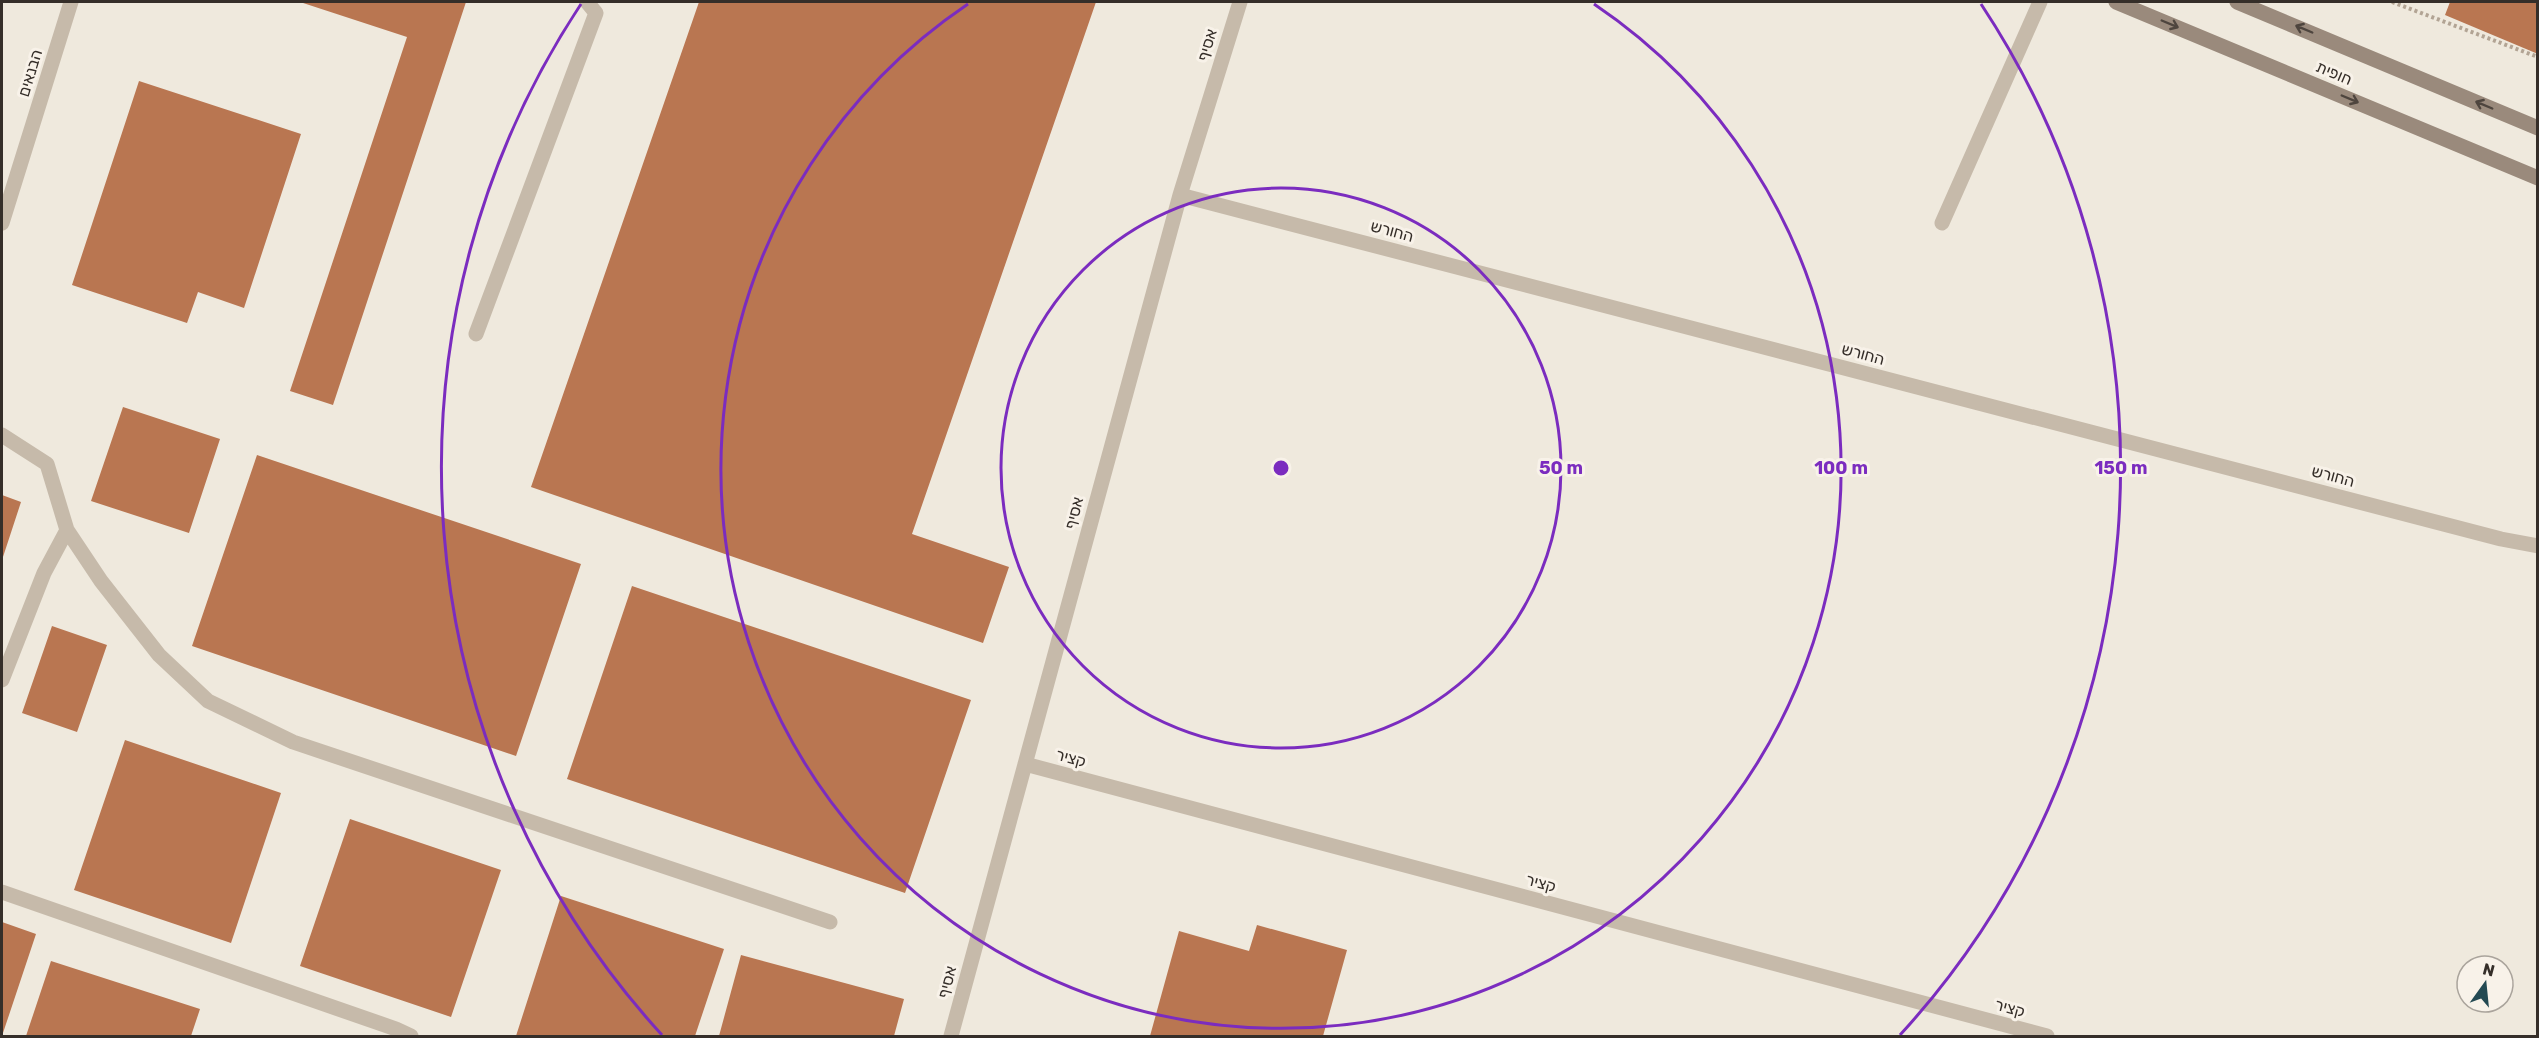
<svg xmlns="http://www.w3.org/2000/svg" width="2539" height="1038" viewBox="0 0 2539 1038" font-family="Rubik,Heebo,sans-serif">
<style>
.building{fill:#b97651}
.lines{fill:none;stroke-linecap:round;stroke-linejoin:round}
.path{stroke:#b2a494;stroke-width:4;stroke-dasharray:3 3;stroke-linecap:butt}
.lane{stroke:#c6baaa;stroke-width:15}
.street{stroke:#c6baaa;stroke-width:15}
.secondary{stroke:#9a8a7c;stroke-width:15}
.oneway{stroke:#4e453e}
.ring{fill:none;stroke:#7b2cbf;stroke-width:3}
.labels{text-anchor:middle;dominant-baseline:central;stroke-width:6;stroke-linejoin:round;paint-order:stroke}
.street-label{font-size:16px;fill:#352e29;stroke:#f8f2e9}
.centre{fill:#7b2cbf;stroke:#f8f2e9;stroke-width:3}
.ring-label{font-size:18px;text-anchor:middle;font-weight:bold;fill:#7b2cbf;stroke:#f8f2e9;stroke-width:6;stroke-linejoin:round;paint-order:stroke}
</style>
<rect width="100%" height="100%" fill="#efe9dd"/>
<path class="building" d="M300,2h166l-133,403 -43,-14 117,-354z
M699,2h397l-184,532 97,33 -26,76 -452,-156z
M2450,2h88v52l-93,-39z
M139,81l162,53 -57,174 -46,-16 -11,31 -115,-38z
M123,407l97,32 -31,94 -98,-32z
M257,455l324,109 -65,192 -324,-110z
M2,495l19,7 -19,58z
M632,586l339,114 -66,193 -338,-114z
M52,626l55,19 -30,87 -55,-19z
M125,740l156,53 -50,150 -157,-53z
M350,819l151,51 -50,147 -151,-51z
M561,896l163,53 -29,87h-179z
M2,922l34,12 -34,102z
M1257,925l90,25 -24,86h-173l29,-105 70,20z
M741,955l163,44 -10,37h-175z
M51,961l149,48 -9,27h-165z"/>
<g class="lines">
<path class="path" d="M2392,2l146,55"/>
<path class="lane" d="M1942,223l98,-221
M476,334l120,-321 -9,-11
M2,435l45,29 20,66 34,51 58,74 49,46 85,41 537,180
M2,680l42,-107 23,-43
M2,892l394,137 15,7"/>
<path class="street" d="M1180,195l1321,344 37,7
M2,223l69,-221
M1025,764l1022,272
M951,1036l229,-841 60,-193"/>
<path class="secondary" d="M2116,2l422,176
M2237,2l301,126"/>
</g>
<defs><path id="oneway-shaft" d="M-6 0H5M1.5-3L5.5 0L1.5 3" fill="none" stroke-width="1.6" stroke-linecap="round" stroke-linejoin="round" transform="scale(1.5)"/></defs>
<g class="oneway">
<use href="#oneway-shaft" transform="translate(2170 24) rotate(23)"/>
<use href="#oneway-shaft" transform="translate(2304 29) rotate(-157)"/>
<use href="#oneway-shaft" transform="translate(2350 99) rotate(23)"/>
<use href="#oneway-shaft" transform="translate(2484 105) rotate(-157)"/>
</g>
<g class="ring">
<circle cx="1281" cy="468" r="280"/>
<path d="M1594 4A560 560 0 1 1 968 4"/>
<path d="M662 1035A840 840 0 0 1 581 4M1981 4A840 840 0 0 1 1900 1035"/>
</g>
<g class="labels">
<g class="street-label">
<text transform="translate(1207 45) rotate(-73)">אסיף</text>
<text transform="translate(30 73) rotate(-73)">הבנאים</text>
<text transform="translate(2334 73) rotate(23)">חופית</text>
<text transform="translate(1392 231) rotate(15)">החורש</text>
<text transform="translate(1863 354) rotate(15)">החורש</text>
<text transform="translate(2333 476) rotate(15)">החורש</text>
<text transform="translate(1074 513) rotate(-75)">אסיף</text>
<text transform="translate(1071 758) rotate(15)">קציר</text>
<text transform="translate(1541 883) rotate(15)">קציר</text>
<text transform="translate(947 982) rotate(-75)">אסיף</text>
<text transform="translate(2010 1008) rotate(15)">קציר</text>
</g>
</g>
<circle cx="1281" cy="468" r="9" class="centre"/>
<g class="ring-label">
<text x="1561" y="474">50 m</text>
<text x="1841" y="474">100 m</text>
<text x="2121" y="474">150 m</text>
</g>
<rect width="2539" height="1038" fill="none" stroke="#352e29" stroke-width="6"/>
<g transform="translate(2485 984) rotate(15)"><circle r="28" fill="#f8f2e9" stroke="#aaa49c" stroke-width="1.5"/>
<path d="M0-4.5L10 22L0 15L-10 22Z" fill="#234952"/>
<text y="-9" font-size="16" font-weight="bold" text-anchor="middle" fill="#352e29">N</text>
</g>
</svg>
